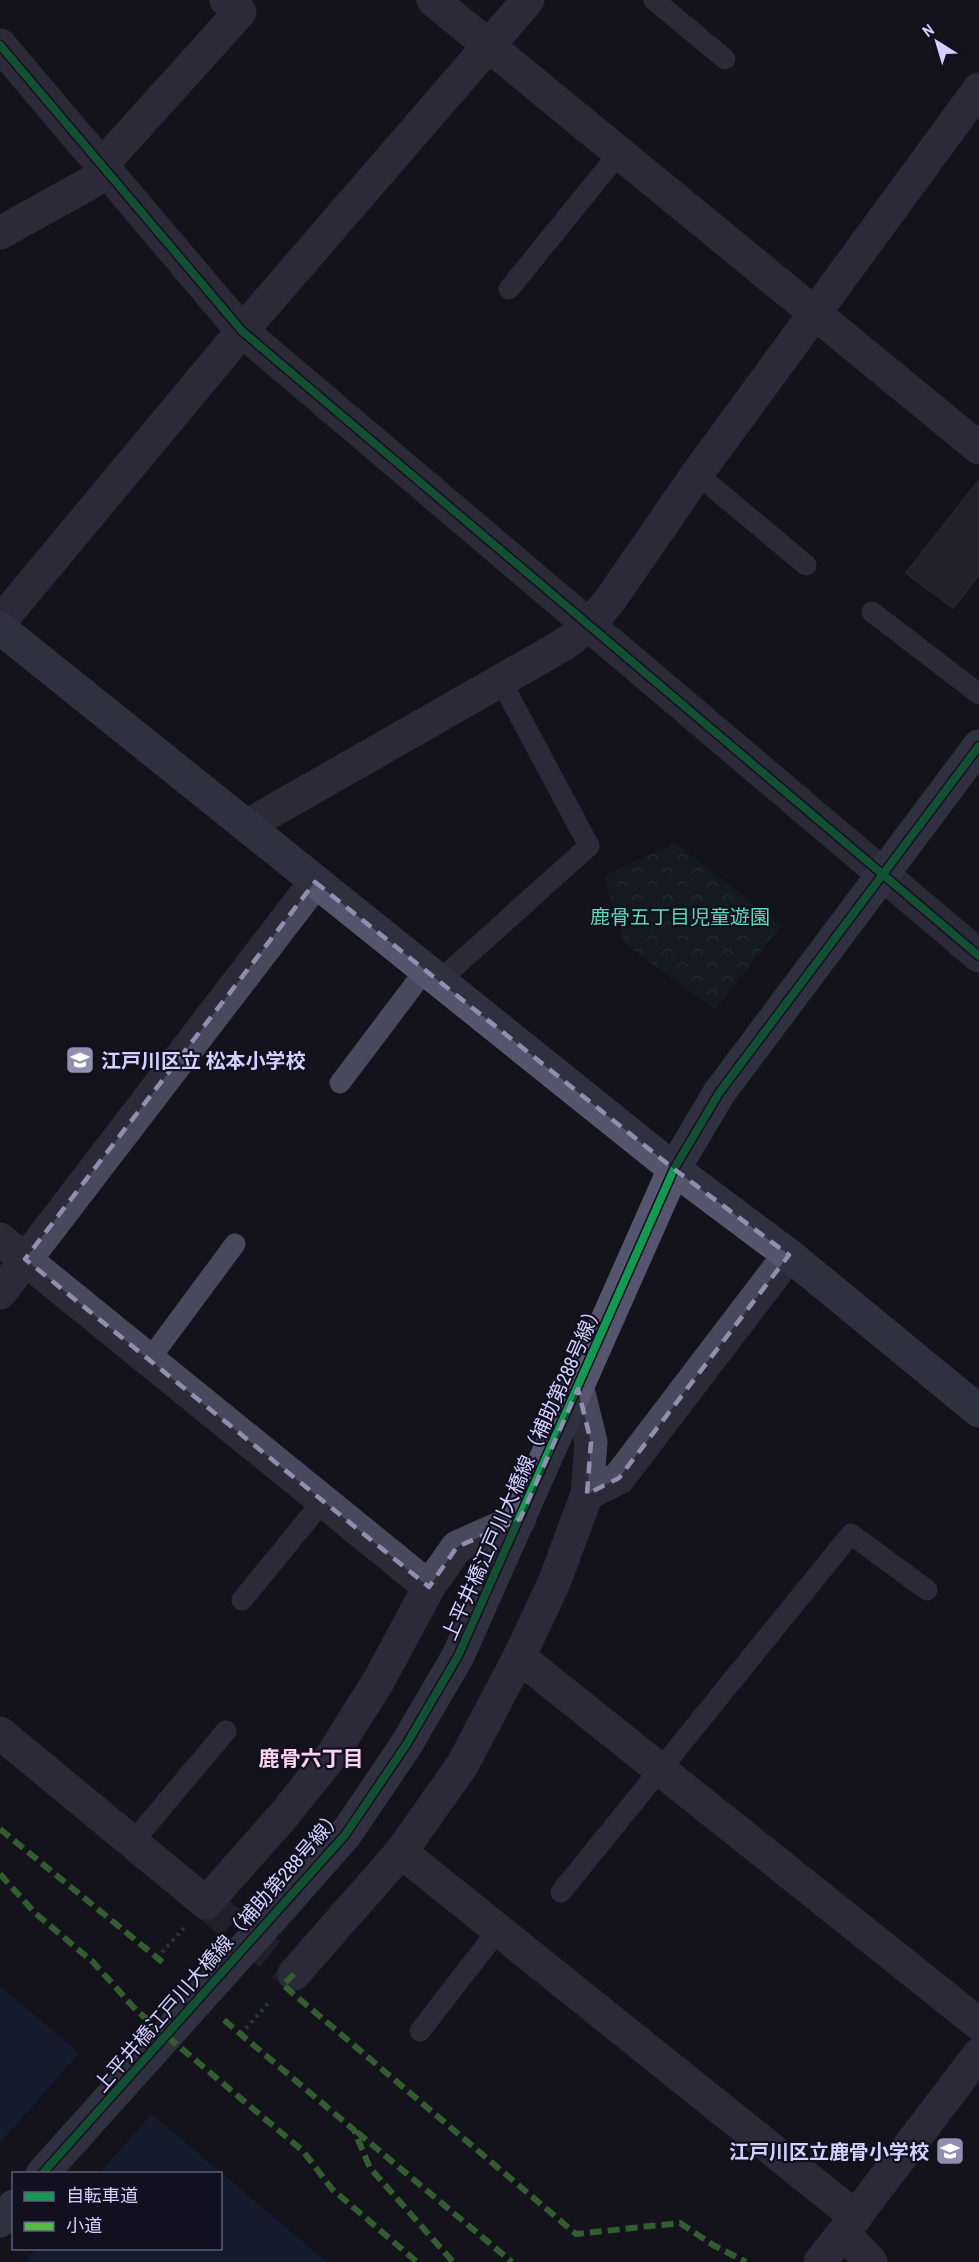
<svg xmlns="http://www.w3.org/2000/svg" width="979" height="2262" viewBox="0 0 979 2262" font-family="'Archivo Narrow','Noto Sans JP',sans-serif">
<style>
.forest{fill:url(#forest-crowns)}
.water{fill:#122642;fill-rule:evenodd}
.pier{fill:#14131c}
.building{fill:#32313e;stroke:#403d4f;stroke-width:1.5}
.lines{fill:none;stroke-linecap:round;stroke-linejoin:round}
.street-tunnel{stroke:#31303e;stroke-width:33;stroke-dasharray:33 16;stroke-linecap:butt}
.path{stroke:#4b5964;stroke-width:4;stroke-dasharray:3 4.5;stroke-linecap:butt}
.lane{stroke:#49485d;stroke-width:21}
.street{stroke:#49485d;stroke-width:33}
.secondary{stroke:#55556e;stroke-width:33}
.secondary-bridge{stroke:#55556e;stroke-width:33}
.quiet{stroke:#58b947;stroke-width:6;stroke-dasharray:12 6;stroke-linecap:butt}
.cycleway-casing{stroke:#110f20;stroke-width:11}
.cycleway{stroke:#139951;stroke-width:8}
.marked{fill:none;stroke:#918eae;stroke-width:4.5;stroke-dasharray:12 8;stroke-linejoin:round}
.labels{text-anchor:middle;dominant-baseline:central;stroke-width:4.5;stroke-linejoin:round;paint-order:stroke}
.park-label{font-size:20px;fill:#62d7b7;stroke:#110f20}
.poi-label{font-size:20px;font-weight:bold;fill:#d5d1fc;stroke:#110f20;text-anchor:start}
.street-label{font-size:20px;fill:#d5d1fc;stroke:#110f20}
.neighbourhood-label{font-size:21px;font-weight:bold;fill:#fcd3ee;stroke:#110f20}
</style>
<defs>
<pattern id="forest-crowns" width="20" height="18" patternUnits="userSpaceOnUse" patternTransform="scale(1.5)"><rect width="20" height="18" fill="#122726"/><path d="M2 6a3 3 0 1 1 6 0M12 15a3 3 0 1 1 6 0" fill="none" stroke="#344546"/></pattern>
</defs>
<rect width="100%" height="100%" fill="#14131c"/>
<path class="forest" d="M675,843l107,82 -67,85 -91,-67 -20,-67z"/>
<path class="water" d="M0,1986l327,276h-327zM14,2174h206v74h-206z"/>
<path class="pier" d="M81,2051l72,61 -53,61 -86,1v74l22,1 -12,13h-24v-119z"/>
<path class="building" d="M979,480v95l-26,33 -47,-35z"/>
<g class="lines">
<path class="street-tunnel" d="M206,1903l88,71"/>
<path class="path" d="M157,1958l27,-30
M241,2034l30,-34"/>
<path class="lane" d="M654,0l71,59
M509,289l111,-137
M697,474l109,91
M872,612l107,82
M440,980l149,-134 -88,-165
M340,1083l86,-114
M149,1360l86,-116
M242,1600l81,-99
M132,1843l94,-112
M561,1892l290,-358 76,56
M420,2031l79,-102"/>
<path class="street" d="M433,0l546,448
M0,45l242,286 737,625
M102,165l138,-153 -14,-12
M0,233l108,-60
M0,622l242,-291 286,-331
M248,825l315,-180 25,-19 22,-26 87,-126 282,-385
M0,1239l429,348
M0,1293l315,-411
M587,1494l32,-16 170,-223
M519,1657l460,367
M0,1733l206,170 77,-87 49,-61 47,-75 50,-93 28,-40 63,-28
M401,1852l455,365
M294,1974l107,-122 62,-88 56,-107 35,-74 33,-89 4,-52 -13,-53
M820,2262l23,-29
M871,2262l-28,-29 136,-179"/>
<path class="secondary" d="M0,628l674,541 115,86 190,156
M269,1921l76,-86 61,-90 52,-89 216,-487 45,-76 260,-347
M0,2221l14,-15"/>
<path class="secondary-bridge" d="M42,2174l227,-253"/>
<path class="quiet" d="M0,1829l166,136
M0,1874l35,39 58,49 43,48 167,141 29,38 85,73
M294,1974l-11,11 293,249 104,-11 33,22 33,17
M224,2020l130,110 16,38 83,94
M357,2132l155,130"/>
<g class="cycleway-casing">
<path id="cycleway" d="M0,45l242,286 737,625
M42,2174l303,-339 61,-90 52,-89 216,-487 45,-76 260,-347"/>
</g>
<use href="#cycleway" class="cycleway"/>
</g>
<path d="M0 0H979V2262H0ZM315,882l359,287 115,86 -170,223 -32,16 4,-52 -13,-53 -58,130 -63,28 -28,40 -404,-328z" fill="#14131c" fill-opacity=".55" fill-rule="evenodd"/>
<path class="marked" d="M315,882l359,287 115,86 -170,223 -32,16 4,-52 -13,-53 -58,130 -63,28 -28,40 -404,-328z"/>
<defs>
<g id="school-square" transform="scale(1.5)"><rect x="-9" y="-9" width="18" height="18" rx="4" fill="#918eae" stroke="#110f20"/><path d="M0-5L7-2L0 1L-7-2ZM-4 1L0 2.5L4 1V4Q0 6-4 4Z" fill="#fff"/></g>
</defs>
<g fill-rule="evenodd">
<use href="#school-square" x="80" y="1060"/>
<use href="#school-square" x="950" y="2151"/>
</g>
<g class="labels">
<g class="park-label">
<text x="680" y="916">鹿骨五丁目児童遊園</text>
</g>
<g class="poi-label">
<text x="101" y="1060">江戸川区立 松本小学校</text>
<text x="929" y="2151" text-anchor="end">江戸川区立鹿骨小学校</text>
</g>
<g class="street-label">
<text transform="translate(522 1471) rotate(-66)">上平井橋江戸川大橋線（補助第288号線）</text>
<text transform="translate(218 1950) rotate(-49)">上平井橋江戸川大橋線（補助第288号線）</text>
</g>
<g class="neighbourhood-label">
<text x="311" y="1758">鹿骨六丁目</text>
</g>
</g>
<rect x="12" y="2172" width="210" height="78" fill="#110f20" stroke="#5f5d78" stroke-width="1.5"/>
<rect x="24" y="2192" width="30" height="9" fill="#139951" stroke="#5f5d78" stroke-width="1.5"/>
<text x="66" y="2202" font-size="18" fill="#d5d1fc">自転車道</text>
<rect x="24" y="2222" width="30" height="9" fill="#58b947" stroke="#5f5d78" stroke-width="1.5"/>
<text x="66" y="2232" font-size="18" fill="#d5d1fc">小道</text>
<g transform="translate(937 42) rotate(323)" stroke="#110f20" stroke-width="4.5" paint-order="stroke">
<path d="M0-4.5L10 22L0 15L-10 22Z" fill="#d5d1fc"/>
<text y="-9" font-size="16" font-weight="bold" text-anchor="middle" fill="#d5d1fc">N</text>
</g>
</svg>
